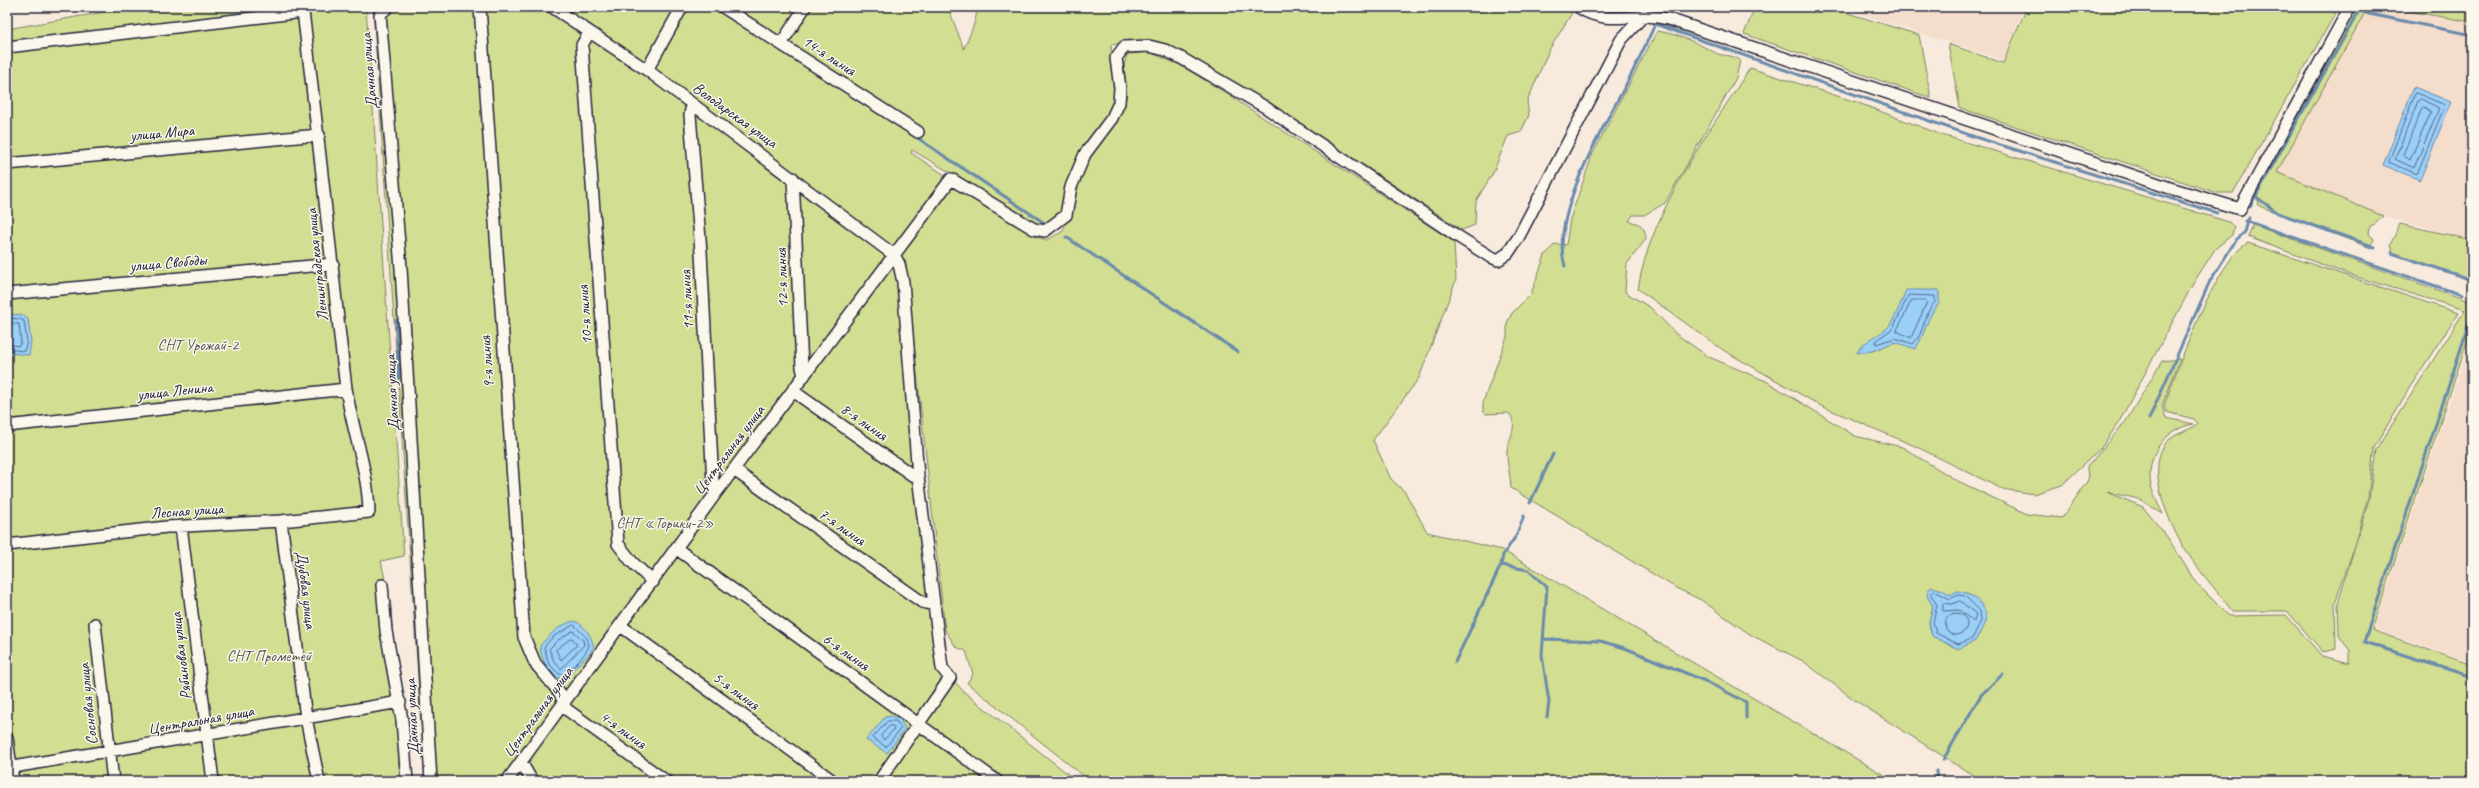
<svg xmlns="http://www.w3.org/2000/svg" width="2479" height="788" viewBox="0 0 2479 788" font-family="Caveat,sans-serif">
<style>
.built{fill:#f5ddcb}
.green{fill:#d2de91;stroke:#7a8066;fill-rule:evenodd}
.water{fill:#9acff8;stroke:#6a8aac}
.lines{fill:none;stroke-linecap:round;stroke-linejoin:round}
.shore{stroke:#526787;stroke-width:1}
.stream{stroke:#6a8aac;stroke-width:3}
.minor-casing{stroke:#22223b;stroke-width:14}
.minor{stroke:#fbf7ec;stroke-width:11}
.labels{text-anchor:middle;dominant-baseline:central;stroke-width:3;stroke-linejoin:round;paint-order:stroke}
.street-label{font-size:16px;fill:#22223b;stroke:#fbf7ec}
.park-label{font-size:16px;fill:#575a55;stroke:#fbf7ec}
</style>
<rect width="100%" height="100%" fill="#f8ebdd"/>
<filter id="ink" filterUnits="userSpaceOnUse"><feTurbulence type="fractalNoise" baseFrequency=".025" numOctaves="2"/><feDisplacementMap in="SourceGraphic" scale="8" xChannelSelector="R" yChannelSelector="G"/><feConvolveMatrix kernelMatrix="1 2 1 2 8 2 1 2 1" color-interpolation-filters="sRGB"/></filter>
<g filter="url(#ink)">
<path class="built" d="M1840,7h185l-22,53z
M2368,7h17l87,15v218l-89,-24 -107,-44z
M2472,335v328l-98,-34z"/>
<path class="green" d="M133,7h233l38,549 -23,5 10,46 9,174h-393v-752z
M373,7h575l16,42c5,-14 13,-27 13,-42h586l9,6 -23,37 -22,52 2,13 -8,17 -13,4 -15,37 -17,28 -1,24 -13,5 -191,-126 -102,-58 -34,-5 -24,4 5,57 -14,26 -38,86 -19,15 -86,-47 -8,-9 -39,-23 -1,3 40,26 -55,80 46,409 22,24 113,89h-652z
M1755,7h73l91,28 12,63 -187,-64z
M2027,7h312l-106,186h-16l-257,-85 -12,-64 55,19z
M2357,7h11l-91,165 106,44 -8,8 -5,2 -1,8 5,5 -3,9 -112,-42 -2,-11z
M2385,7h87v15z
M1657,31c21,3 40,12 59,22 7,4 12,0 24,7l-4,18 -71,125 -21,12h-11l-4,6c12,3 16,5 17,18l-19,25 -2,28 26,16 25,26 33,23 57,24 89,55 47,11 54,33 71,34 35,4 26,-38 -1,-13 39,-46 36,-60 18,-2 -18,47 4,12 28,6c-25,4 -44,24 -44,52 0,13 7,26 13,38l-24,-15 -32,-7 36,15 25,31 28,45 33,33 57,-1 36,41 28,7v-12l-11,-15 -1,-33 31,-104 7,-49 89,-140 -118,-36 -99,-37 5,-12 219,77v25l-100,303 100,35v116h-490l-126,-80 -53,-40 -52,-26 -50,-35 -25,-12 -165,-100c0,-10 -5,-29 -4,-37 2,-14 12,-25 2,-38l-23,1 -3,-3v-9l24,-65v-14l5,-10 19,-19 14,-39 10,-11 11,1 4,-26 23,-66zM1943,590l7,5 17,-2 16,15 -3,24 -5,9 -22,7 -22,-15 -2,-11 4,-16 -4,-7z
M1149,52l31,13 36,22 238,155 2,38 -37,98 -46,62 18,39 14,13 22,40 75,18 392,231h-804l-123,-98 6,-9 -7,-23 -10,-4 -11,-17 -38,-348 -7,-28 54,-69 80,51 13,4 16,-9c9,-25 11,-53 25,-76 10,-18 27,-32 36,-51 8,-16 -6,-34 4,-50z
M1750,68l106,34 86,33 287,87 5,6 -2,7 -17,14 -21,33 -75,140 -18,26 -39,37 -28,9 -32,-5 -85,-42 -96,-41 -98,-56 -85,-61c12,-76 70,-156 112,-221z
M2400,224l72,16v40l-79,-26 -3,-9z
M2248,243l210,70 -48,74 -36,61 -6,49 -16,56 -17,50 1,46 -13,3 -36,-41h-55c-16,-22 -37,-44 -51,-68 -13,-24 -33,-69 -18,-96 7,-13 24,-15 35,-23l-4,-5 -28,-7 -2,-6c13,-36 52,-147 84,-163z"/>
<path class="water" d="M2414,87l37,15 -31,78 -37,-15z
M1906,290h33v14c-13,12 -13,31 -24,45l-20,-7 -22,9 -16,2c6,-14 23,-16 33,-28 7,-11 11,-23 16,-35z
M7,314l15,1 6,4 3,23 -2,13 -21,-2z
M1932,587l11,3 7,5 7,-4c10,0 27,11 29,23 1,8 -7,20 -11,27l-17,8 -26,-13 -3,-14 4,-16 -6,-10 1,-6z
M575,621c11,6 16,14 19,26l-5,7 -24,24h-8c-10,-9 -16,-19 -17,-32 9,-11 21,-23 35,-25z
M892,716l8,3 5,10 -18,24 -21,-13 19,-23z"/>
<g class="lines">
<path class="shore" d="M2416,93l29,12 -28,69 -28,-12z
M2421,99l18,9 -25,60 -19,-9 23,-58z
M2424,107l7,5 -21,48 -7,-5 19,-47z
M1909,295l26,1v6c-12,12 -10,31 -22,42l-18,-6 -19,6v-3l17,-13z
M1912,300h13l2,2 -16,36 -14,-7z
M7,318l13,1 4,2 3,21 -3,9 -17,-2
M7,323l12,1 2,18 -2,4 -12,-2
M1935,591l15,8 8,-4 7,1 15,15 1,10 -9,18 -14,5 -22,-11 -3,-11 4,-17 -6,-10z
M1960,601l16,13 -2,8 -15,-12 -16,1v-8l9,1z
M1945 624a11 11 0 1 1 22 0a11 11 0 1 1-22 0Z
M574,625l13,13 2,8c-4,9 -20,29 -30,28l-10,-10 -5,-17 9,-10z
M573,631l10,9 1,5 -23,24 -7,-8 -5,-12 8,-8z
M572,638l5,7 -16,15 -5,-10z
M888,721h8l5,7 -15,19 -13,-9z
M890,726h3l1,3 -10,11 -3,-4z"/>
<path class="stream" d="M2461,7l11,2
M1662,8l1,-1
M2359,10l10,4 103,21
M1655,24l320,113 242,76
M913,135l133,89
M2255,196l23,17 97,34
M2250,206l111,-199
M2246,221l216,74
M1066,237l172,115
M2392,253l80,27
M1565,266c-15,-46 33,-130 55,-170 13,-24 25,-49 36,-74
M2472,315l-108,327 108,35
M396,320l3,58
M2149,419l61,-138 26,-41 9,-8 4,-14
M1530,503l23,-49
M1501,565l27,5 19,17 -5,68 7,47 -2,15
M1544,639l56,2 25,7 80,33 41,21v16
M1455,662l46,-97 2,-10 13,-19 8,-20
M1943,760l38,-65 22,-21
M1936,771l1,10"/>
<g class="minor-casing">
<path id="minor" d="M388,7l-8,7 21,254 30,513
M480,7l44,630 11,26 25,30 6,16 100,72
M552,7l95,63 247,185 5,9 4,18 15,194 24,192 8,10 -71,103
M723,7l195,125
M1578,7c32,21 55,3 90,12l502,169 70,21 110,-202
M589,33l-7,12 36,499 14,18 21,20
M781,44l24,-37
M7,47l296,-35c16,125 28,251 43,376 6,42 22,81 23,124l-88,9 -114,6 -160,18
M647,70l35,-63
M692,104l-2,11 11,137 12,232 3,9
M7,164l312,-29
M793,178l9,189 2,9
M7,294l326,-30
M793,391l119,84 6,1
M7,426l339,-37
M734,470l188,132 12,3
M281,521l25,197 13,63
M181,526l32,255
M677,549l320,232
M382,585l4,46 16,89 5,61
M95,624l18,157
M621,626l212,155
M7,738l6,43
M521,762l11,19
M7,768l393,-66
M507,781l209,-288 235,-314 83,50 11,2 21,-16 5,-28 14,-33 27,-36 7,-15 1,-15 -4,-30 8,-11 25,-1 16,4 16,8 84,49 189,127 35,22 9,4 10,-7 10,-15 103,-198 23,-25"/>
</g>
<use href="#minor" class="minor"/>
</g>
</g>
<g class="labels">
<g class="street-label">
<text transform="translate(829 56) rotate(33)">14-я линия</text>
<text transform="translate(369 71) rotate(-95)">Дачная улица</text>
<text transform="translate(735 115) rotate(36)">Володарская улица</text>
<text transform="translate(162 133) rotate(-5)">улица Мира</text>
<text transform="translate(168 263) rotate(-5)">улица Свободы</text>
<text transform="translate(317 265) rotate(-96)">Ленинградская улица</text>
<text transform="translate(782 278) rotate(-92)">12-я линия</text>
<text transform="translate(687 300) rotate(-93)">11-я линия</text>
<text transform="translate(585 315) rotate(-94)">10-я линия</text>
<text transform="translate(487 362) rotate(-94)">9-я линия</text>
<text transform="translate(175 391) rotate(-6)">улица Ленина</text>
<text transform="translate(392 393) rotate(-93)">Дачная улица</text>
<text transform="translate(864 422) rotate(35)">8-я линия</text>
<text transform="translate(729 450) rotate(-53)">Центральная улица</text>
<text transform="translate(187 511) rotate(-4)">Лесная улица</text>
<text transform="translate(842 527) rotate(35)">7-я линия</text>
<text transform="translate(306 590) rotate(83)">Дубовая улица</text>
<text transform="translate(846 652) rotate(35)">6-я линия</text>
<text transform="translate(181 656) rotate(-97)">Рябиновая улица</text>
<text transform="translate(736 691) rotate(36)">5-я линия</text>
<text transform="translate(88 704) rotate(-96)">Сосновая улица</text>
<text transform="translate(538 712) rotate(-54)">Центральная улица</text>
<text transform="translate(412 717) rotate(-93)">Дачная улица</text>
<text transform="translate(201 720) rotate(-10)">Центральная улица</text>
<text transform="translate(623 730) rotate(36)">4-я линия</text>
</g>
<g class="park-label">
<text x="198" y="345">СНТ Урожай-2</text>
<text x="665" y="523">СНТ «Торики-2»</text>
<text x="269" y="656">СНТ Прометей</text>
</g>
</g>
<rect width="2479" height="788" fill="none" stroke="#fbf7ec" stroke-width="24"/>
<rect x="12" y="12" width="2455" height="764" fill="none" stroke="#22223b" stroke-width="1.5" filter="url(#ink)"/>
</svg>
